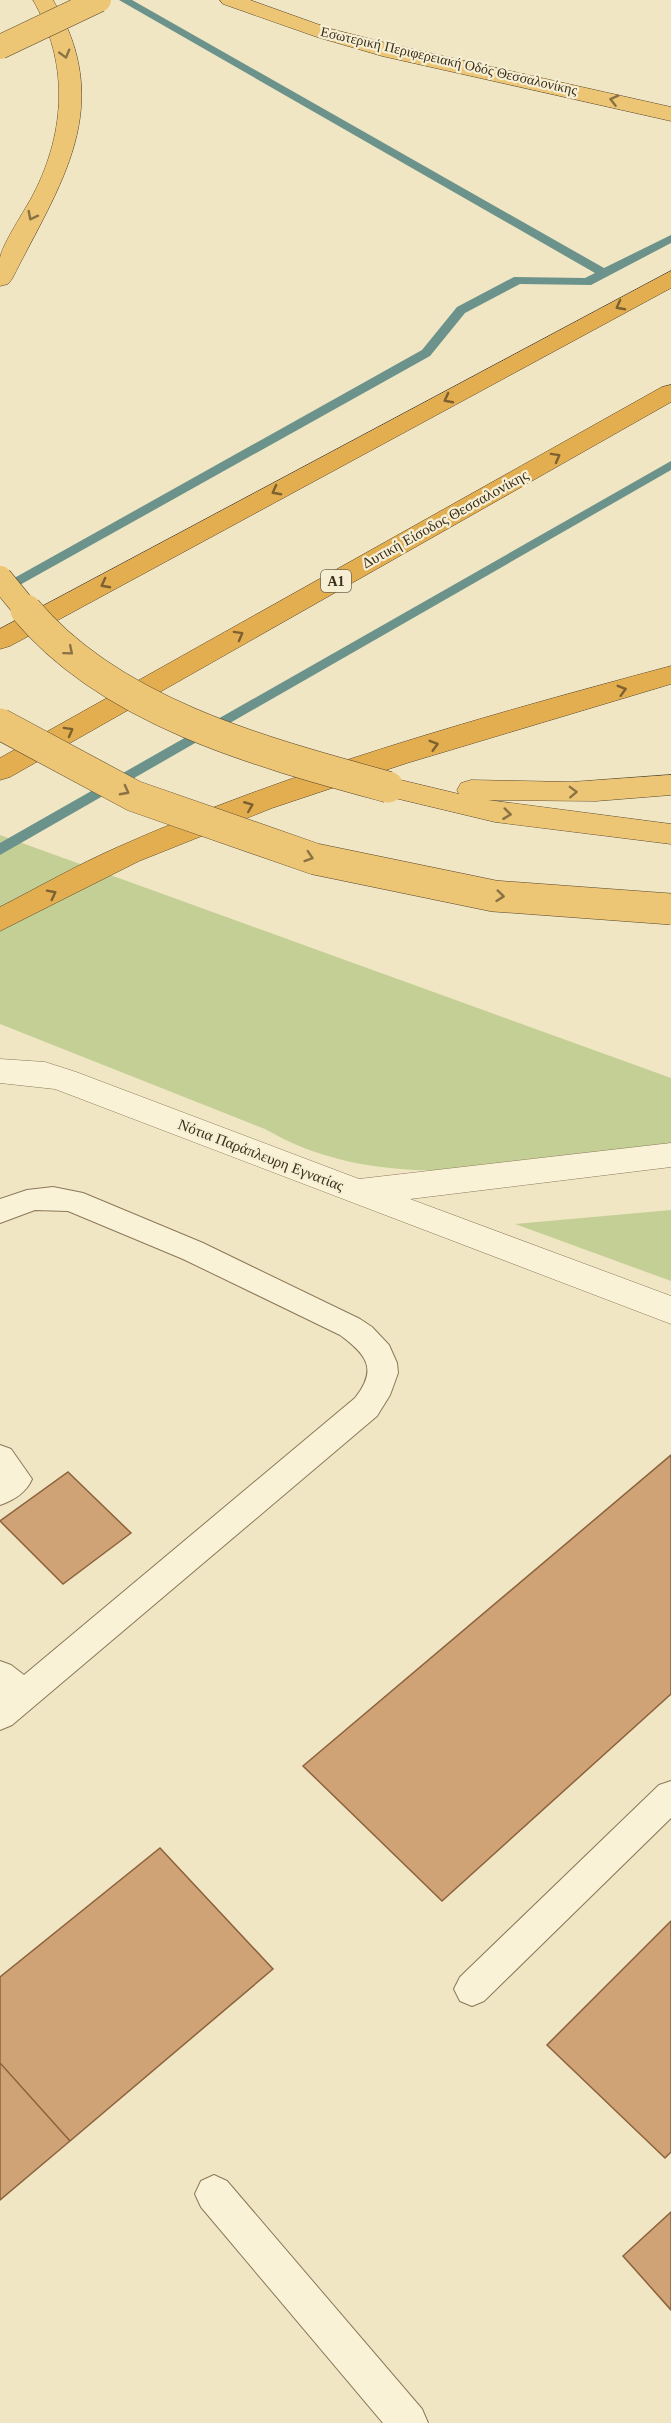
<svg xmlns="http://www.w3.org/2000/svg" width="671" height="2423" viewBox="0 0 671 2423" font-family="Georgia,serif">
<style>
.green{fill:#c4cf96}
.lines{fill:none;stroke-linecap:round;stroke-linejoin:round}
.stream{fill:#6b928b;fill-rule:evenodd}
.building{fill:#d0a377;stroke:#8c623d;stroke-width:1.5}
.service-casing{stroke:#8b7859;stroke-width:2}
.minor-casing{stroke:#8b7859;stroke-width:1}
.trunk-casing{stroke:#59452d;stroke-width:1}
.motorway-casing{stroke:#59452d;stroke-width:1}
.service{fill:#faf2d7;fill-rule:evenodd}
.minor{fill:#faf2d7;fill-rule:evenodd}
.trunk{fill:#ecc674;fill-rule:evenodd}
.motorway{fill:#e3ae50;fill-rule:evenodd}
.trunk-bridge-far1-casing{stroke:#59452d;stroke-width:25;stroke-linecap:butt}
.trunk-bridge-casing{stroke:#59452d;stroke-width:32;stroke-linecap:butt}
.trunk-bridge-far1{stroke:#ecc674;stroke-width:24}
.trunk-bridge{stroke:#ecc674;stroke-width:31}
.oneway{stroke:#8a7244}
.oneway2{stroke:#7e6131}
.labels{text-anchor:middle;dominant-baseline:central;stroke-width:4.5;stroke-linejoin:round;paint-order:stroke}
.far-street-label{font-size:14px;fill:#3a2e1d;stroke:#f7efd3}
.shield{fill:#f7efd3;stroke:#736854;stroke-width:1.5}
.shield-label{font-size:14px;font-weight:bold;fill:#3a2e1d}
.street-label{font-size:15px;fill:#3a2e1d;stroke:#f7efd3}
</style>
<rect width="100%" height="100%" fill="#f0e6c3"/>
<path class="green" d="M0,835l671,243v65c-132,18 -283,58 -406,-14l-265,-105z
M671,1210v71l-156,-57z"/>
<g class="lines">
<path class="stream" d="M119,0h13l472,268 67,-33v8l-80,42 -71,-1 -55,29 -35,43 -430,240v-10l422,-236 35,-43 57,-30 71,1 10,-5z
M671,461v9l-671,385v-12z"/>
</g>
<path class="building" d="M671,1455v239l-229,207 -139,-135z
M68,1472l63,61 -68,51 -63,-63z
M160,1848l113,121 -203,172 -70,-78v-86z
M671,1921v231l-6,6 -118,-113z
M0,2063l70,78 -70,59z
M671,2212v98l-48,-54z"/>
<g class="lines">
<g class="service-casing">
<path id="service" d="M53,1187l30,6 120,50 157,76 12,8 17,18 8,18 1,10 -8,22 -13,21 -365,309 -12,5v-69l11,4 13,10 331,-277c23,-29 12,-43 -15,-63l-157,-76 -115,-48 -33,-1 -35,13v-24l27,-9z
M0,1445l11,4 21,30c-6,14 -18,21 -32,26z
M671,1781v37l-187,183 -12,5 -12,-5 -6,-12 6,-12 199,-192z
M214,2175l13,6 195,228 6,14h-45l-182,-216 -6,-13 6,-13z"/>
</g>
<g class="minor-casing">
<path id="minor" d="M0,1059l45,3 31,10 283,107 312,-36v24l-261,32 261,97v28l-616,-235 -55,-6z"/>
</g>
<g class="trunk-casing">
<path id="trunk" d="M33,0h20c64,107 7,184 -41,279l-4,5 -8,2c0,-9 0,-19 0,-28 2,-14 26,-49 34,-65 32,-63 35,-131 -1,-193z
M220,0h30l81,29 63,16 277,62v14l-289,-65 -65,-19 -94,-33z
M671,775v20l-75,6 -108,-1 183,24v20l-176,-22 -117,-28 -4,-7 4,-7 10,-3 71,17 -2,-4 4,-7 10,-3 100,2z"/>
</g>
<g class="motorway-casing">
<path id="motorway" d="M671,271v17l-661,358 -10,3v-20z
M671,385v17l-661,375 -10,3v-22l662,-371z
M671,666v18l-264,79 -135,45 -133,53 -139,70v-24c39,-20 77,-42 118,-60 173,-77 370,-132 553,-181z"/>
</g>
<use href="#service" class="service"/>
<use href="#minor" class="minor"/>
<use href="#trunk" class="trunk"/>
<use href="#motorway" class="motorway"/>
<g class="trunk-bridge-far1-casing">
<path id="trunk-bridge-far1" d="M0,47l99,-47
M0,578l27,33"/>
</g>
<g class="trunk-bridge-casing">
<path id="trunk-bridge" d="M26,610c86,103 238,143 362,177
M0,724l134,72 181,63 179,37 177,13"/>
</g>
<use href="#trunk-bridge-far1" class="trunk-bridge-far1"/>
<use href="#trunk-bridge" class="trunk-bridge"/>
</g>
<defs><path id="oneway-chevron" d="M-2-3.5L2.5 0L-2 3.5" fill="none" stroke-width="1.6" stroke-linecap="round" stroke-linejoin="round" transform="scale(1.5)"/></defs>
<g class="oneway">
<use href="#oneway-chevron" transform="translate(65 54) rotate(74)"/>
<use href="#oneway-chevron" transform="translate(614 100) rotate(-166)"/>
<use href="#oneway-chevron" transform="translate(32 216) rotate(117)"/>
<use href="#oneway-chevron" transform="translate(69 651) rotate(40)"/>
<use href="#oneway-chevron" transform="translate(125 791) rotate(28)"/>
<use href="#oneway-chevron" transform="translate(573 792) rotate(-2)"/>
<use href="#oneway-chevron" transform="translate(507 814) rotate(7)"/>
<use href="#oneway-chevron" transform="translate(309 857) rotate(18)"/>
<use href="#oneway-chevron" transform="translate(500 896) rotate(6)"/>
</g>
<g class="oneway2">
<use href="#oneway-chevron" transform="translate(620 306) rotate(152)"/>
<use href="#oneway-chevron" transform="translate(448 399) rotate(152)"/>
<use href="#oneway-chevron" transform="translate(556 457) rotate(-29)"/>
<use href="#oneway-chevron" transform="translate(276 491) rotate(152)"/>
<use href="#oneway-chevron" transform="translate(105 584) rotate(152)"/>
<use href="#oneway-chevron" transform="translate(239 635) rotate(-29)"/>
<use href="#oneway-chevron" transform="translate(622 690) rotate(-16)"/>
<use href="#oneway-chevron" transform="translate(69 731) rotate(-29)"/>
<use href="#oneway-chevron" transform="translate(434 745) rotate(-16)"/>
<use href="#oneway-chevron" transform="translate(249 806) rotate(-22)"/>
<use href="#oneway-chevron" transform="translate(52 894) rotate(-27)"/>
</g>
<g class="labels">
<g class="far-street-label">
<text transform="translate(449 61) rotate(13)">Εσωτερική Περιφερειακή Οδός Θεσσαλονίκης</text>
</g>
<rect class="shield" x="321" y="570" width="30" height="22" rx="4.5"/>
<g class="shield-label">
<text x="336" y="581">Α1</text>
</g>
<g class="street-label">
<text transform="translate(445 519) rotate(-29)">Δυτική Είσοδος Θεσσαλονίκης</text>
<text transform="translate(261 1155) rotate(21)">Νότια Παράπλευρη Εγνατίας</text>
</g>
</g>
</svg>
